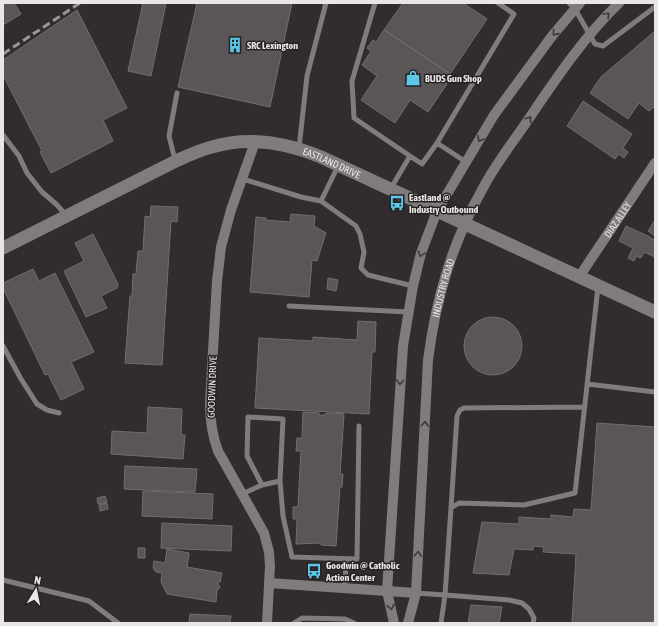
<svg xmlns="http://www.w3.org/2000/svg" width="658" height="626" viewBox="0 0 658 626" font-family="'Asap Condensed',sans-serif">
<style>
.building{fill:#5a5556;stroke:#736e6e}
.lines{fill:none;stroke-linecap:round;stroke-linejoin:round}
.service{stroke:#817c7c;stroke-width:5}
.minor{stroke:#817c7c;stroke-width:10}
.tertiary{stroke:#817c7c;stroke-width:13}
.rail{stroke:#9a9697;stroke-width:3;stroke-dasharray:8 4;stroke-linecap:butt}
.oneway{stroke:#3e3939}
.labels{text-anchor:middle;dominant-baseline:central;stroke-width:3;stroke-linejoin:round;paint-order:stroke}
.poi-label{font-size:10px;font-weight:bold;fill:#e8e5e5;stroke:#272323;text-anchor:start}
.street-label{font-size:10px;fill:#e8e5e5;stroke:#272323}
</style>
<rect width="100%" height="100%" fill="#312c2d"/>
<path class="building" d="M3,3h11l7,11 -18,11z
M143,3h23l-15,73 -23,-5z
M197,3h95l-22,104 -92,-20z
M403,3h60l24,16 -37,55 -66,-44z
M77,10l50,98 -24,12 10,21 -62,32 -11,-21 2,-1 -39,-76v-15z
M384,30l66,44 -5,9 2,1 -19,28 -18,-12 -15,23 -34,-23 16,-24 -15,-11 9,-14 -4,-3 6,-8 3,2z
M655,31v75l-6,5 -10,-8 -11,16 -38,-26 11,-16z
M583,101l49,33 -9,14 5,4 -4,6 -5,-4 -4,5 -48,-33z
M151,206l27,1 -1,15 -6,-1 -9,144 -37,-2 5,-67h2l1,-22h3l2,-23h5l2,-35 5,1z
M291,214l24,2 -1,10 12,7 -9,28 -5,-1 -3,37 -59,-5 6,-75 10,1v2l24,2z
M655,220v16l-7,-5z
M626,226l24,11v1l5,2v17l-11,-5 -3,6 -5,-2 -2,5 -6,-3 5,-10 -14,-7z
M93,234l25,50 -1,4 -16,8 6,12 -21,9 -22,-46 20,-10 -9,-18z
M33,269l6,12 16,-8 39,79 -23,10 13,27 -23,11 -13,-26 -3,1 -42,-87v-5z
M328,278l10,2 -2,11 -9,-2z
M464 346a29 29 0 1 1 58 0a29 29 0 1 1-58 0Z
M358,321l18,1 -1,30h-3l-3,62 -114,-6 4,-70 54,3v-4l44,3z
M148,407l34,2 -1,26h4l-2,24 -72,-5 1,-23 35,2z
M303,412l16,1v2h7v-2l18,1 -4,60h3l-1,13h-2l-4,59 -15,-1v-2l-25,1 1,-25h-4v-12h5l3,-56h-5l1,-13h5z
M597,423l58,4v196h-83l4,-69 -33,-2 1,-5 -11,-1v4l-19,-1 -5,26 -36,-2 9,-51 37,2v-7l32,2v-4l22,2 1,-8 17,1z
M125,466l72,3 -2,23 -71,-3z
M143,491l70,3 -1,25 -70,-3z
M105,496l2,6 -9,2 -1,-6z
M107,503l1,6 -8,2 -1,-6z
M162,523l70,3 -1,25 -70,-3z
M138,548h7v10h-7z
M167,549l22,4 -2,14 35,6 -2,9h-2v2l2,3 -3,4 -1,11 -49,-8 -6,-12 1,-9 -6,-1 -3,-4 1,-7 11,2z
M471,605l31,2 -3,16h-31z
M190,614l41,2 -1,7h-41z"/>
<g class="lines">
<path class="service" d="M375,3l-23,78 2,37 56,38
M569,3l6,6 20,35 8,2 52,-39
M3,135l16,21 8,17 15,19 14,12 10,11
M437,143l77,-129 -16,-11
M299,148l8,-72 19,-73
M175,160l-6,-24 8,-43
M243,179l58,18 20,4 17,-35
M391,188l19,-32 12,8 15,-21 29,19
M321,201l35,25 4,8 4,18 -3,16 7,7 45,11
M289,306l119,6
M3,346l18,33 16,25 10,6 12,3
M587,384l68,8
M262,485l18,-4
M242,494l20,-9 -15,-29 1,-39 35,2 -3,62 3,35 9,41 65,2 2,-133
M451,508l6,-92 3,-6 4,-2 121,-1
M3,580l86,21 29,22
M345,588l1,-29
M416,593l29,2 6,-87 8,-5 65,2 51,-12 23,-206
M294,623l8,-5 43,1 9,4
M441,623l4,-28 64,5 13,3 7,6 5,9 -1,5"/>
<g class="minor">
<path d="M255,142l-24,68 -10,37 -4,34 -7,122c0,17 2,32 8,48l46,82 5,19 1,14 -3,57"/>
<path id="s1" d="M579,277l76,-114"/>
<path d="M269,583l147,10"/>
<path d="M394,623l-7,-32 16,-245 10,-60 8,-33 16,-42 57,-96 58,-79 28,-33"/>
<path id="s2" d="M408,623l8,-30 12,-233c8,-62 24,-117 55,-172 13,-25 31,-47 47,-71 27,-40 54,-80 89,-114"/>
</g>
<path class="tertiary" id="s3" d="M3,248l175,-88c11,-5 22,-10 34,-13 36,-11 75,-4 109,10l334,155"/>
<path class="rail" d="M3,54l77,-51"/>
</g>
<defs><path id="oneway-chevron" d="M-2-3.5L2.5 0L-2 3.5" fill="none" stroke-width="1.6" stroke-linecap="round" stroke-linejoin="round"/></defs>
<g class="oneway">
<use href="#oneway-chevron" transform="translate(607 15) rotate(-46)"/>
<use href="#oneway-chevron" transform="translate(555 33) rotate(129)"/>
<use href="#oneway-chevron" transform="translate(529 119) rotate(-56)"/>
<use href="#oneway-chevron" transform="translate(480 139) rotate(121)"/>
<use href="#oneway-chevron" transform="translate(421 254) rotate(107)"/>
<use href="#oneway-chevron" transform="translate(400 382) rotate(94)"/>
<use href="#oneway-chevron" transform="translate(425 424) rotate(-87)"/>
<use href="#oneway-chevron" transform="translate(418 554) rotate(-87)"/>
<use href="#oneway-chevron" transform="translate(391 607) rotate(78)"/>
</g>
<defs>
<g id="building-bare" transform="scale(1.2)"><path d="M-4-6H4V6H1V3H-1V6H-4ZM-2.5-4.3h1.7v1.8h-1.7ZM.8-4.3h1.7v1.8H.8ZM-2.5-1h1.7V.8h-1.7ZM.8-1h1.7V.8H.8Z" fill="#5cc7e8" stroke="#272323" stroke-width="2.5" paint-order="stroke"/></g>
<g id="shop-bare" transform="scale(1.2)"><path d="M-5-2.5h2.3a2.7 3.5 0 0 1 5.4 0H5L5.5 6h-11ZM-1.5-2.5h3a1.5 2.3 0 0 0-3 0Z" fill="#5cc7e8" stroke="#272323" stroke-width="2.5" paint-order="stroke"/></g>
<g id="bus-bare" transform="scale(1.2)"><path d="M-5-6H5V4H4V6H2V4H-2V6H-4V4H-5ZM-3.5-4V0h7V-4ZM-3.5 1.2v1.5H-2V1.2ZM2 1.2v1.5H3.5V1.2Z" fill="#5cc7e8" stroke="#272323" stroke-width="2.5" paint-order="stroke"/></g>
</defs>
<g fill-rule="evenodd">
<use href="#building-bare" x="235" y="45"/>
<use href="#shop-bare" x="413" y="78"/>
<use href="#bus-bare" x="397" y="203"/>
<use href="#bus-bare" x="314" y="571"/>
</g>
<g class="labels">
<g class="poi-label">
<text x="247" y="45">SRC Lexington</text>
<text x="425" y="78">BUDS Gun Shop</text>
<text x="409" y="197">Eastland @<tspan x="409" dy="12">Industry Outbound</tspan></text>
<text x="326" y="565">Goodwin @ Catholic<tspan x="326" dy="12">Action Center</tspan></text>
</g>
<g class="street-label">
<text stroke="none"><textPath href="#s3" startOffset="356">EASTLAND DRIVE</textPath></text>
<text stroke="none"><textPath href="#s1" startOffset="69">DIAZ ALLEY</textPath></text>
<text stroke="none"><textPath href="#s2" startOffset="338">INDUSTRY ROAD</textPath></text>
<text transform="translate(212 387) rotate(-88)">GOODWIN DRIVE</text>
</g>
</g>
<rect width="658" height="626" fill="none" stroke="#e8e5e5" stroke-width="8"/>
<g transform="translate(36 590) rotate(10)" stroke="#272323" stroke-width="3" paint-order="stroke">
<path d="M0-3L7 15L0 10L-7 15Z" fill="#e8e5e5"/>
<text y="-6" font-size="11" font-weight="bold" text-anchor="middle" fill="#e8e5e5">N</text>
</g>
</svg>
